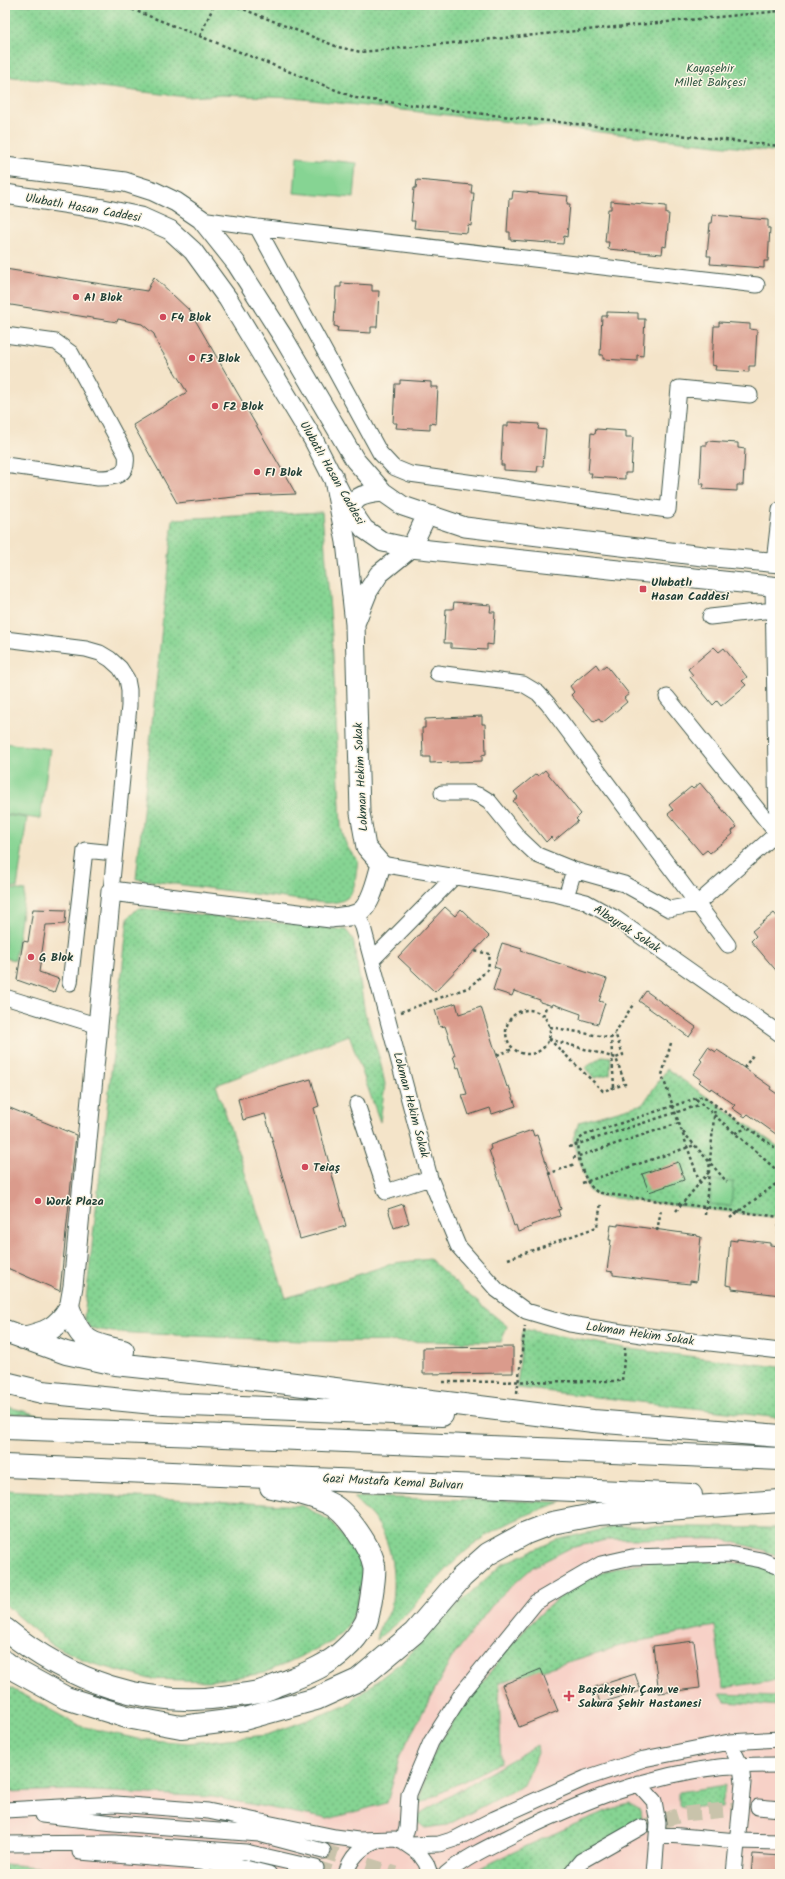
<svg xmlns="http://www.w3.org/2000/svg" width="785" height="1879" viewBox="0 0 785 1879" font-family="Kalam,sans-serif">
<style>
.built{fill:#f7d1c7}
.green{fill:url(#green-dots);stroke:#528864}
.pitch{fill:#86d493;stroke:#528864}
.building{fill:#da9b8c}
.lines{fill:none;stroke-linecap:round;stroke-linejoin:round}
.minor-tunnel{stroke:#c9c3ab;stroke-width:15;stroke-dasharray:15 8;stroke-linecap:butt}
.minor-casing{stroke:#3f564a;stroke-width:17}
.major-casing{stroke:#3f564a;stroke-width:21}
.highway-casing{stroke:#3f564a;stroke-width:24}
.path{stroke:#3f564a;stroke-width:2.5;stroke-dasharray:3 3;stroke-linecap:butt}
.minor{stroke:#fff;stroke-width:15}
.major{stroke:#fff;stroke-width:19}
.highway{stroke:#fff;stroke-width:22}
.poi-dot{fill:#d1495b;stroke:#fcf5e5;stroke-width:1.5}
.labels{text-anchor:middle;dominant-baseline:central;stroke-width:3;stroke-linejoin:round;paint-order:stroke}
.park-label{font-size:12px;fill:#345b47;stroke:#fcf5e5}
.street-label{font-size:12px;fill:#1f3d34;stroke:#fcf5e5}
.poi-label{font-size:12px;font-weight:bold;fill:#1f3d34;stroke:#fcf5e5;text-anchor:start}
</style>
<defs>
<pattern id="green-dots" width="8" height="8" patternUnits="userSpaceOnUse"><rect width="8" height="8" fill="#86d493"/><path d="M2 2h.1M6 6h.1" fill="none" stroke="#6dad79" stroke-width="1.8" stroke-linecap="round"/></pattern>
</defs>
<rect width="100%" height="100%" fill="#fcf5e5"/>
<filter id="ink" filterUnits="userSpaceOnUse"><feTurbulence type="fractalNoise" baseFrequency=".025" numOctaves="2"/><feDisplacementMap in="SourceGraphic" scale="8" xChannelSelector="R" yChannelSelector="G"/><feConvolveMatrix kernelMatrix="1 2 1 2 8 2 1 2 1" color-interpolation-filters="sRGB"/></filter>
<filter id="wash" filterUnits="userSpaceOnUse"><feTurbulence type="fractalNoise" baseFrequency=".012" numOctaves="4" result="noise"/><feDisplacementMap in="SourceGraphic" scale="16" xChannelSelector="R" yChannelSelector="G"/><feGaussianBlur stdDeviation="0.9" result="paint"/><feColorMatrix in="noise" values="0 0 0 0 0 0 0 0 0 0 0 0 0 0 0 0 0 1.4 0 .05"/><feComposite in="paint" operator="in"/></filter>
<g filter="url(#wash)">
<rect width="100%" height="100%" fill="#f4e4c9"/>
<path class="built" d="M618,1526l162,2v346h-775v-189l75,41 58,13 42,5 87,-9 78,-29 59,-46 49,-51 48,-44 55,-25z"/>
<path class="green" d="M5,5h775v147l-486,-54 -73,-3 -34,2 -182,-21z
M322,512l10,123 9,191c3,15 6,24 17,34 -4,26 -1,44 -34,43l-188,-24 37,-360z
M138,908l208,22 7,9 12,74 15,47 5,24 -5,38 -31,-87 -133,50 70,213 108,-35 36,-4 39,36 38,31 -6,16 -202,-1 -186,-9 -23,-4 -6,-10 44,-400z
M603,1056l8,1 -1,17 -16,4 -9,-10z
M667,1069l113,79v70l-181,-22 -10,-5 -16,-52 6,-17 64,-18z
M523,1329l106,20 151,18v51l-263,-30z
M5,1406l37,10 -37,-3z
M5,1490l298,16 28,15 29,39 3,18 -8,34 -10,18 -14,12 -66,31 -56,8 -59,-2 -60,-16 -39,-19 -36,-30 -10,-10z
M353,1497l209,5c-34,11 -67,25 -95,48 -23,20 -42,44 -63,66 -9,9 -19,16 -28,24 1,-15 12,-20 15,-33 5,-28 2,-62 -15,-86 -6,-8 -16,-16 -23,-24z
M618,1526l162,2v30l-17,-8 -41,-11h-112l-40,9 -37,19 -37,33 -45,59 -51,96 -13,48 -59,16 -115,-22 -141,-7 -67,2v-107l75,41 58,13 50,4 79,-8 78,-29 59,-46 49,-51 48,-44 55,-25z
M725,1562l36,3 19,11v103l-57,9 -8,-62 -85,17 -131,40 2,79 -82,42c4,-21 10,-43 21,-63 10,-17 24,-33 35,-49 37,-50 79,-106 141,-124 35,-10 74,-6 109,-6z
M720,1694l60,2v10l-55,-4z
M537,1745l1,7 -14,33 -77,40 -22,3 -13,-10z
M725,1785l-3,23 -43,-2v-14z
M629,1804l12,6 1,9 -77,55h-95c29,-16 59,-29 90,-43 22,-10 45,-21 69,-27z
M5,1864l104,10h-104z"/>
<path class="pitch" d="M297,157l60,6 -3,35 -60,-5z
M5,743l45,6 -10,70 -35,-5z
M5,815l22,3 -10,70 -12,-2z
M5,888l20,3 -10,69 -10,-2z
M712,1180l21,2 -2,24 -21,-2z"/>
<g id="blocks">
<path class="building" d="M417,180l55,5 -1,8h3l-3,33 -3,-1 -1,8 -53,-5 1,-7h-4l3,-33h2z
M513,191l55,5 -1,8h3l-3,33 -3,-1 -1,8 -53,-4v-8h-3l2,-33h3z
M611,201l55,5v8h3l-3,33 -3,-1 -1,8 -54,-5 1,-7h-4l3,-33h3z
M713,215l55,5v8h2l-2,33h-4v7l-54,-4 1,-8h-4l3,-33h2z
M5,269l142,22 7,-14 36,34 106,183 -52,2 -67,7 -44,-78 54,-33 -29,-47 -4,-11 -12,-10 -24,-5 -1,3 -112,-18z
M341,283l31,2v6h7l-2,36h-6v6l-34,-2 1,-4 -4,-1 2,-39h5z
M607,312l31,1v6h7l-2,37 -6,-1v6l-34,-2v-4h-3l2,-39h5z
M719,322l31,2v5l7,1 -2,36h-6v6l-34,-2 1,-4 -4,-1 2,-39h5z
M400,380l31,2v5h7l-2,37 -6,-1v7l-34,-2 1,-5h-4l2,-39h5z
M508,422l31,2 -1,5 8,1 -3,36h-5l-1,6 -33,-2v-5h-3l2,-39h5z
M596,429l30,2v6h7l-2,36h-6v6l-34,-2 1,-4h-4l3,-40 4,1z
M707,441l31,2v5l7,1 -2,36h-6v6l-34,-2 1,-5h-4l2,-39h5z
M454,602l37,3 -1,7h5l-2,33 -6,-1v6l-36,-2v-5h-7l2,-34h7z
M714,647l5,5 5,-4 23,29 -5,4 4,4 -25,21 -4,-5 -4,4 -23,-28 3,-2 -5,-6z
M596,664l4,6 6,-5 23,29 -5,4 3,4 -25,21 -3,-4 -5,3 -23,-27 3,-3 -4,-6z
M482,716v8h3l1,30 -4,1v6l-52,2v-6h-7l-1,-29h3v-9z
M545,770l36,44 -5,5 2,2 -24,20 -3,-4 -5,5 -33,-41 5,-4 -4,-5 22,-18 2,2z
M700,783l37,44 -5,4 1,3 -23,19 -3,-3 -5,4 -34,-40 5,-4 -4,-5 22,-18 2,2z
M445,907l10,9 6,-7 28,27 -54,56 -37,-35z
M33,909l33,1 -1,14 -19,1 -7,47 20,7 -5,14 -37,-13 6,-39 5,1z
M774,913l6,7v55l-29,-34 5,-5 -4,-5z
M502,943l20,6 -1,2 86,28 -8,22 6,2 -7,21 -18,-5 1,-5 -28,-10 -1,2 -5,-2 -7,-2v-2l-26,-9 -2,5 -19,-6 7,-21 -6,-2z
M646,991l50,36 -7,10 -50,-36z
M456,1003l3,11 22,-7 26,80 2,-1 7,20 -24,8 -2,-6 -21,7 -7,-20 5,-1 -8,-27 -2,1 -4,-12 2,-1 -10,-29 -5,1 -5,-17z
M708,1047l8,5 1,-2 17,11 37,26 -1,2 10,7v41l-32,-23 -3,3 -13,-9 3,-3 -24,-17 -1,2 -11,-8 2,-2 -8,-6 9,-13 -2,-2z
M311,1079l8,27 -5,2 32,118 -46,13 -35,-125 -22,6 -5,-21z
M5,1106l71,29 -16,156 -55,-24z
M532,1130l2,6 3,-1 24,74 -3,1 2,6 -29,9 1,2 -14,5 -2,-7 -2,1 -25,-76 2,-1 -1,-4z
M678,1162l6,18 -35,12 -7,-18z
M403,1204l6,19 -15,5 -6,-19z
M618,1224l79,11v1l4,1 -5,45 -6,-1v3l-47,-5 -30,-4v-3l-6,-1 4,-31h-2l2,-15 7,1z
M737,1239l33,4v2l10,1v49l-48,-6v-3l-6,-1 4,-45 7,1z
M513,1347v26l-90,1v-26z
M694,1641l6,47 -41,5 -6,-47z
M541,1669l17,42 -39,16 -17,-42z
M635,1674l6,17 -41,12 -5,-16z
M753,1854l27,2v18h-29z"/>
</g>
</g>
<g filter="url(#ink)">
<use href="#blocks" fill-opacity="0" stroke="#3f564a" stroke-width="1"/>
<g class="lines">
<path class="minor-tunnel" d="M641,1827l43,-13 74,-7
M323,1851l73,23
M316,1868l19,6"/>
<g class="minor-casing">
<path id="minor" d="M201,219l56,8 500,58
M257,227l123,226 13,14 17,7 258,36 11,-122 71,7
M5,335l51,7 15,11 55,102c3,21 -11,23 -28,23l-93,-13
M774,562l6,-52
M710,617l63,-7 7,1
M5,639l81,10 14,4 10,6 10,9 7,11 2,11v16l-18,185
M437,673l86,11 15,9 10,11 180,241
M667,697l111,138
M442,793h30l9,3 8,5 30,37 18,17 37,15 50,14 45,25 28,-5 80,-71 -4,-247
M381,864l174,30 31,8 29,16 165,116
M566,897l8,-27
M357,914l6,13 67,251 28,68 39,44 29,21 44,13 78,12 132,15
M372,960l82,-83
M70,983l15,-133 29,3
M5,997l94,29
M357,1104l29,88 44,-14
M729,1742l12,24 2,17 -9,91
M638,1783l16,18 4,22 -4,51
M758,1807l22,2
M5,1810l111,-6 92,7 127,26 23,3 37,-1 8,3 16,11 7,10 4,11
M42,1815l72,8 145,11 64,17
M658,1834l79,7 43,1
M403,1842l4,-14 2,-34 22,-52 32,-50 73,-90 65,-38 31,-7 97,-3 32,6 19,7
M5,1844l111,-1 130,9 70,16
M410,1845l29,-1 16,-5 39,-20 92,-41 58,-19 85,-17 51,-3
M80,1852l153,13 36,9
M346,1874c4,-17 15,-27 31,-33
M446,1874c22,-19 51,-31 77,-44 63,-30 126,-55 196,-63 20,-2 41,-2 61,-2
M570,1874l11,-13 60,-34"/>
</g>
<g class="major-casing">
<path id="major" d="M5,167l120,15 28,9 23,11 25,17 35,44 47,74 72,123 28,32 20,14 62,21 238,29 77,7
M5,194l98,15 38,8 29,13 23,21 35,48 85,140 31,61 20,29 19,13 28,6 369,39
M349,519c2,-23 13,-25 34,-27
M356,621l12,-30 11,-17 32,-26 13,-27v-7
M69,1309l4,-23 38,-395 220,27c8,-1 18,-1 25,-4 15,-5 21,-36 25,-50l-15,-17 -6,-34 -5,-189 -9,-82 -13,-67"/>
</g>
<g class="highway-casing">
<path id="highway" d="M69,1309c12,33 20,35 54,42
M5,1331l61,22 50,11 147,16 330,41 187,15
M23,1338c22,-5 34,-9 46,-29
M5,1383l37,9 122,12 278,11
M5,1428l193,7 582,24
M5,1466l686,29
M5,1629c64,52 142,80 224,67 10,-1 21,-2 30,-4 10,-3 19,-8 29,-11 20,-8 42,-17 57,-32 8,-7 16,-18 21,-27 3,-7 10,-49 8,-57 -3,-17 -27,-52 -42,-60 -19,-10 -41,-14 -61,-18
M5,1662l10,8 51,28 61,19 54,10 63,-8 72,-20 42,-19 56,-47 48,-56 26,-23 38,-21 26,-10 46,-9 182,-13"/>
</g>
<path class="path" d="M121,5l235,93 128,16 296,32
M233,5l105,42 23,5 419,-41
M200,36l14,-31
M506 1032a22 22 0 1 1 44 0a22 22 0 1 1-44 0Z
M401,1012l69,-25 18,-18 2,-15 -16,-3
M543,1016l4,-12
M550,1027l61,11
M549,1039l54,52 22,-7 -9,-26 7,-3 -8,-22 19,-30
M549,1039l67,19
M671,1043l-9,32 38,108
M497,1055l16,-6
M744,1068l9,-13
M614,1087l-3,-49 4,-4
M696,1099l84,74
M683,1132l44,50
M735,1133l12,-5
M569,1147l133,-43
M780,1151l-77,-55 -118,39 -7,5c-3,12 6,43 17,50 2,3 8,3 12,4l173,23
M573,1158l106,-35
M548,1174l27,-10
M582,1183l113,-38
M676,1211l33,-39
M705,1215l10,-109
M730,1218l50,-37
M657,1231l4,-21
M777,1246l2,-22
M508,1259l89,-32 4,-24
M443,1382l179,-1 3,-33
M517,1393l8,-67"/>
<use href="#minor" class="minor"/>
<use href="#major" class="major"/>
<use href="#highway" class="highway"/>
</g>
</g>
<g class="poi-dot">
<circle cx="76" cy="297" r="4"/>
<circle cx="163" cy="317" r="4"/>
<circle cx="192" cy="358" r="4"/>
<circle cx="215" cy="406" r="4"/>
<circle cx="257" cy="472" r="4"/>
<rect x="639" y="585" width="8" height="8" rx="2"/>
<circle cx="31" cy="957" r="4"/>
<circle cx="305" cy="1167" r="4"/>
<circle cx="38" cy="1201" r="4"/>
<path d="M567 1690h4v4h4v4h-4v4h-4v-4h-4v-4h4z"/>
</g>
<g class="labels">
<g class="park-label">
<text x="710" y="68">Kayaşehir<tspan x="710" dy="14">Millet Bahçesi</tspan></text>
</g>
<g class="street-label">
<text transform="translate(83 208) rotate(10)">Ulubatlı Hasan Caddesi</text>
<text transform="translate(332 473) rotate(60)">Ulubatlı Hasan Caddesi</text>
<text transform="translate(361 777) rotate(-93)">Lokman Hekim Sokak</text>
<text transform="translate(627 929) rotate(33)">Albayrak Sokak</text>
<text transform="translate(411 1105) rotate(75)">Lokman Hekim Sokak</text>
<text transform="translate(640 1334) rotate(8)">Lokman Hekim Sokak</text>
<text transform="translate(393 1482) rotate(3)">Gazi Mustafa Kemal Bulvarı</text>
</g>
<g class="poi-label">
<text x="84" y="297">A1 Blok</text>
<text x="171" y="317">F4 Blok</text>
<text x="200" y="358">F3 Blok</text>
<text x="223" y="406">F2 Blok</text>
<text x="265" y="472">F1 Blok</text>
<text x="651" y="582">Ulubatlı<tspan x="651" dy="14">Hasan Caddesi</tspan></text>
<text x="39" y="957">G Blok</text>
<text x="313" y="1167">Teiaş</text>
<text x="46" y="1201">Work Plaza</text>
<text x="578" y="1689">Başakşehir Çam ve<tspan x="578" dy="14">Sakura Şehir Hastanesi</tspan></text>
</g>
</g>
<rect width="785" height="1879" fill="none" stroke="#fcf5e5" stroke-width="20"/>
</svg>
